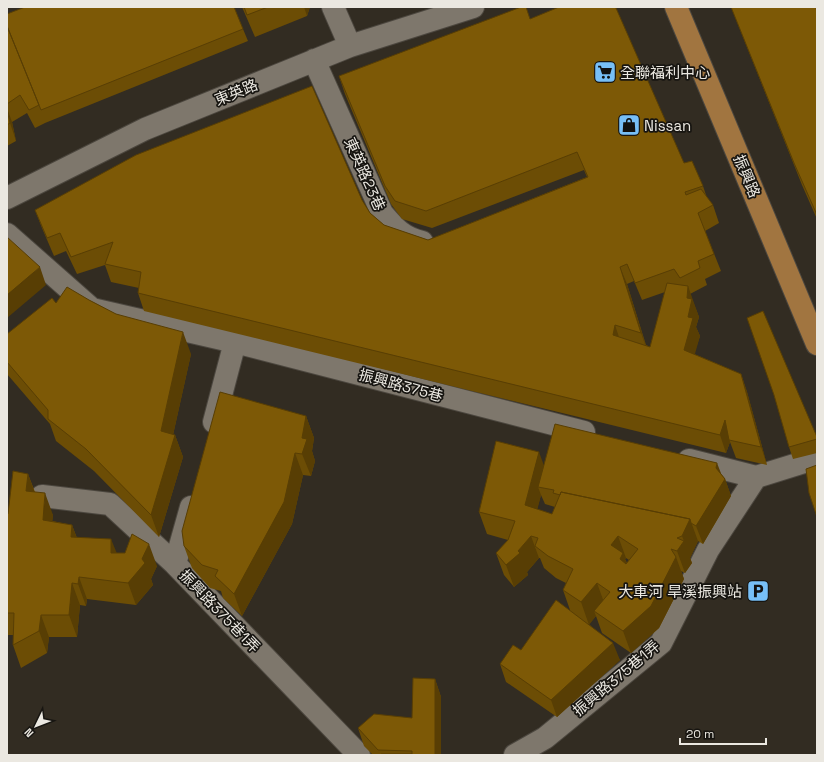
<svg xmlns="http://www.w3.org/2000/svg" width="824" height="762" viewBox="0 0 824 762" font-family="'Space Grotesk','Noto Sans TC',sans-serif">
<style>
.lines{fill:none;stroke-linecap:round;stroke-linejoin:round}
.minor-casing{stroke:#4c473f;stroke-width:24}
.major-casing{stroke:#4c473f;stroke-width:24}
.minor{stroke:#7e776c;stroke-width:22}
.major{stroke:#a17540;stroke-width:22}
.wall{fill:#6c4d05;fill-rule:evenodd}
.shaded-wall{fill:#583e04}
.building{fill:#7d5906;stroke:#583e04;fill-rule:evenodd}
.labels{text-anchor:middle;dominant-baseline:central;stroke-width:3.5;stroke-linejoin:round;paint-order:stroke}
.poi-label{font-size:15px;fill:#ebe8e1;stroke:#171511;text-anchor:start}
.street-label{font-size:15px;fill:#ebe8e1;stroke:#171511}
</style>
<rect width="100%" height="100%" fill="#322c22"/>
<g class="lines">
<g class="minor-casing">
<path id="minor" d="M333,7l17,39
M314,60l68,153c13,15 20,24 40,29
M7,198l138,-69 205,-83 123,-39
M7,234l85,75 143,33 349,90
M214,422l21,-80
M689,460l67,17 61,-19
M42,496l68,8 65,60
M191,507l-16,57 184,191
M515,755l30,-17 116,-95 47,-93 48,-73"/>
</g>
<g class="major-casing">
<path id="major" d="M676,7l141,337"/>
</g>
<use href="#minor" class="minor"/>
<use href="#major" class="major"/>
</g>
<path class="wall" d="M242,7h68l-3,9 -52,21z
M731,7h86v212l-15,-34z
M7,14l236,15 5,12 -203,82 -10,5 -8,-15 -15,9 4,19 -9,5z
M530,19l154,144 19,23 4,12 6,7 6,18 -14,8 16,40 -16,8 2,6 -17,9 9,23 -3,10 4,9 -6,18 47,20 6,18 20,73 -31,-7 -6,-16 -4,11 -582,-142 -6,-18 1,-5 -28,-6 -6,-17 -28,9 -11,-23 -12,5 -12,-28 -7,-18 327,-10 8,13 14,12 44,15 159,-63 -3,-7 -152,58 -30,-9 -11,-15 -46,-110 -6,-18zM634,281l8,19 23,-8 -15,55 -4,-2 -19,-61z
M89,300l102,54 -18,81h2l8,22 -24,80 -65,-66 -38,-30 -6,-17 -43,-50v-40l49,-31z
M774,395l43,42v16l-24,6 -4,-12z
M306,416l8,22 -2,13 3,10 -4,15 -8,-1 -11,49 -50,92 -19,-18 -2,-7 -11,-3 -18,-20 -8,-22z
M544,466l178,9 3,4 6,17 -28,48 -5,-3 -8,17 2,5 -7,10 -4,-2 3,8 -25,49 -28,25 -29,-20 -6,-17 -7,8 31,36 -63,57 -51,-35 -6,-18 21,-14 49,-40 -7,-20 3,-7 -10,-5 -12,-10 -4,-10h-1l-12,14 1,3 -14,12 -10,-12 -8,-22 12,-13 -21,-6 -8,-22zM541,495l4,9 10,3 -3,7 -15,-5zM626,558l3,2 -2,3 -2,-4z
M28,474l7,18 18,23 -1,6 20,4 5,13 40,15 40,13 -6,13 2,6 -17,20 -49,-6 -1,7 -6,-1 -3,32h-28l-2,16 -26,15 -8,-23v-10h-6v2v-123h1z
M435,679l6,18v58h-68l-9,-9 -6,-18 54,-10z"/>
<path class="shaded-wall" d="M304,7h6l-3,9z
M7,108l5,14 4,19 -6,-18z
M40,267l6,18 -39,33v-23z
M620,267l7,17 20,66 -6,-17z
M688,286l11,31 -3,10 4,9 -9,32 -7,-18 4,-33 -1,-19z
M615,325l6,18 -8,-8z
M183,332l8,22 -22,99 -8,-22z
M741,374l6,18 20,73 -6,-18z
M306,416l8,22 -2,13 3,10 -4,15 -9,-22v-16z
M725,420l5,22 -4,11 -6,-18z
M175,435l8,22 -24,80 -8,-22z
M539,452l8,22 -9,13 3,8 -8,32 -8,-22z
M295,453l8,22 -11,49 -50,92 -8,-22z
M717,463l7,18 1,-2 6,17 -28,48 -7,-18z
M28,474l8,22 -10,-5z
M45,493l8,22 -2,27 -8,-22z
M690,519l8,22 -8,17 2,5 -7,10 -8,-22 7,-10 -2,-5z
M72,525l8,22 -9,-10z
M531,536l8,22 -12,14 1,3 -14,12 -8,-22z
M618,536l8,22 -1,1 6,16 -20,-30z
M111,539l9,22 -9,-8z
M149,544l8,22 -6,13 2,6 -17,20 -8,-22 14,-24z
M676,557l8,22 -25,49 -28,25 -8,-22z
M79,577l8,22 -1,7 -8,-22z
M72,583l8,22 -3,32 -8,-22z
M597,583l8,22 -11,6 2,5 -7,9 -8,-23z
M41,615l8,22 -2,16 -8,-22z
M613,643l7,17 -63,57 -6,-17z
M435,679l6,18v58h-6z"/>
<path class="building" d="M25,7h209l9,22 -202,81 -34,-84v-12z
M244,7h24l-21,8z
M521,7h5l4,12 29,-12h55l2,1 68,155 8,-2 11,25 -18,6 1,3 15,-6 12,16 -15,8 16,41 -16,7 2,7 -20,10 -6,-9 -39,14 -8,-19 -7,3 21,66 -26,-8 -2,10 37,12 17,-64 21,3 -1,12 5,1 -4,18 5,1 -9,32 57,24 20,73 -32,-7 -4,-20 -5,15 -582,-142 3,-21 -36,-8 8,-22 -42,15 -11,-24 -13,5 -12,-28 101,-55 176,-69 50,114 8,13 14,12 44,15 160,-63 -11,-25 -151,59 -31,-10 -10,-15 -46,-110z
M731,7h85l1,7v201l-23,-52z
M7,26l32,79 -10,5 -9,-15 -13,9z
M7,110l3,13 -3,2z
M7,237l33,30 -33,28z
M67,287l22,13 27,14 67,18 -22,99 14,4 -24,80 -65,-66 -38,-30v-9l-41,-48v-28l45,-36 4,5z
M763,311l54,126v2l-28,8 -15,-52 -27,-77z
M220,392l86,24 -4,22 5,1 -5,15 -7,-1 -11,49 -50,92 -19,-18 3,-6 -16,-5 -18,-19 -2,-15z
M555,424l162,39 -1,5 9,11 -29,47 -5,-3 -1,-4 -129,-27 -1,3 -7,-2 1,-3 -16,-3z
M496,441l43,11 -14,53 27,9 9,-22 129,27 -8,17 -5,2 7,3 -7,10 -6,-2 5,8 -25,49 -28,25 -29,-20 16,-19 -13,-9 -16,19 -18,-12 10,-21 -25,-13 -13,-10 3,-8 -7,-2 -13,15 2,2 -14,12 -10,-12 12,-13 7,-19 -36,-9zM618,536l20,13 -12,15 -6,-5 3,-6 -12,-8z
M817,465v52l-8,-24 -3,-24z
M13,471l15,3 -2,17 19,2 -2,27 29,5 -1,12 40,2v14h14l7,-19 17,10 -7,15 3,4 -17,20 -49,-6 -1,7 -6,-1 -3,32h-28l-2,16 -26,14 1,-32h-7v-99h1z
M556,600l57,43 -62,57 -51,-36 13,-19 8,5z
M413,678l22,1v76h-53l-1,-1h31v-3l-34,-1 -20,-22 16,-14 38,4z"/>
<defs>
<g id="supermarket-square" transform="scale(1.15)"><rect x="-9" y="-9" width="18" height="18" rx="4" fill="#77bff7" stroke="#171511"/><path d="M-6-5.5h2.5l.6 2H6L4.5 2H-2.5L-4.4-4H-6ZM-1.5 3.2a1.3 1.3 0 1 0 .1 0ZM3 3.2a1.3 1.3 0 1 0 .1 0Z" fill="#111"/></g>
<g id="shop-square" transform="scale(1.15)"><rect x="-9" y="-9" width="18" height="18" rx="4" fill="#77bff7" stroke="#171511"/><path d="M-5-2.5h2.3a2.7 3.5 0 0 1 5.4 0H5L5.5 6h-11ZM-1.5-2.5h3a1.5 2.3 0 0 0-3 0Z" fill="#111"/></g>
<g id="parking-square" transform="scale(1.15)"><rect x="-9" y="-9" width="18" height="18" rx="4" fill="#77bff7" stroke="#171511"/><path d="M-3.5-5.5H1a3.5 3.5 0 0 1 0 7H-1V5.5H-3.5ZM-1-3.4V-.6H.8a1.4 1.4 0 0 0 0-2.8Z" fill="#111"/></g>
</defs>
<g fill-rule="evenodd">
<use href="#supermarket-square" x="605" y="72"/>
<use href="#shop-square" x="629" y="125"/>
<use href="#parking-square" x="758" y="591"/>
</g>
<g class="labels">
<g class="poi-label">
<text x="620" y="72">全聯福利中心</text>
<text x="644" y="125">Nissan</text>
<text x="742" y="591" text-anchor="end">大車河 旱溪振興站</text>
</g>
<g class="street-label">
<text transform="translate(236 92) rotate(-22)">東英路</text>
<text transform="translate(365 174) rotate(66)">東英路23巷</text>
<text transform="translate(747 176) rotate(67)">振興路</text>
<text transform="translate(401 385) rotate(15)">振興路375巷</text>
<text transform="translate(220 611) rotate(46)">振興路375巷1弄</text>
<text transform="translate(616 678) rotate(-40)">振興路375巷1弄</text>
</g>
</g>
<rect width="824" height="762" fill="none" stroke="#ebe8e1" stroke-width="16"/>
<g transform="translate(36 726) rotate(227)" stroke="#171511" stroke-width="3" paint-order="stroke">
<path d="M0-3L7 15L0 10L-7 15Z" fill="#ebe8e1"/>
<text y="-6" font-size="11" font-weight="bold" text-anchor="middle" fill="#ebe8e1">N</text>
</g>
<path d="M680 738v6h86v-6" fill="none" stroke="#ebe8e1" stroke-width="2"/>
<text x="686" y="738" font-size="12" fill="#ebe8e1" stroke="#171511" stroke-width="3" paint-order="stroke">20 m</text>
</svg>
